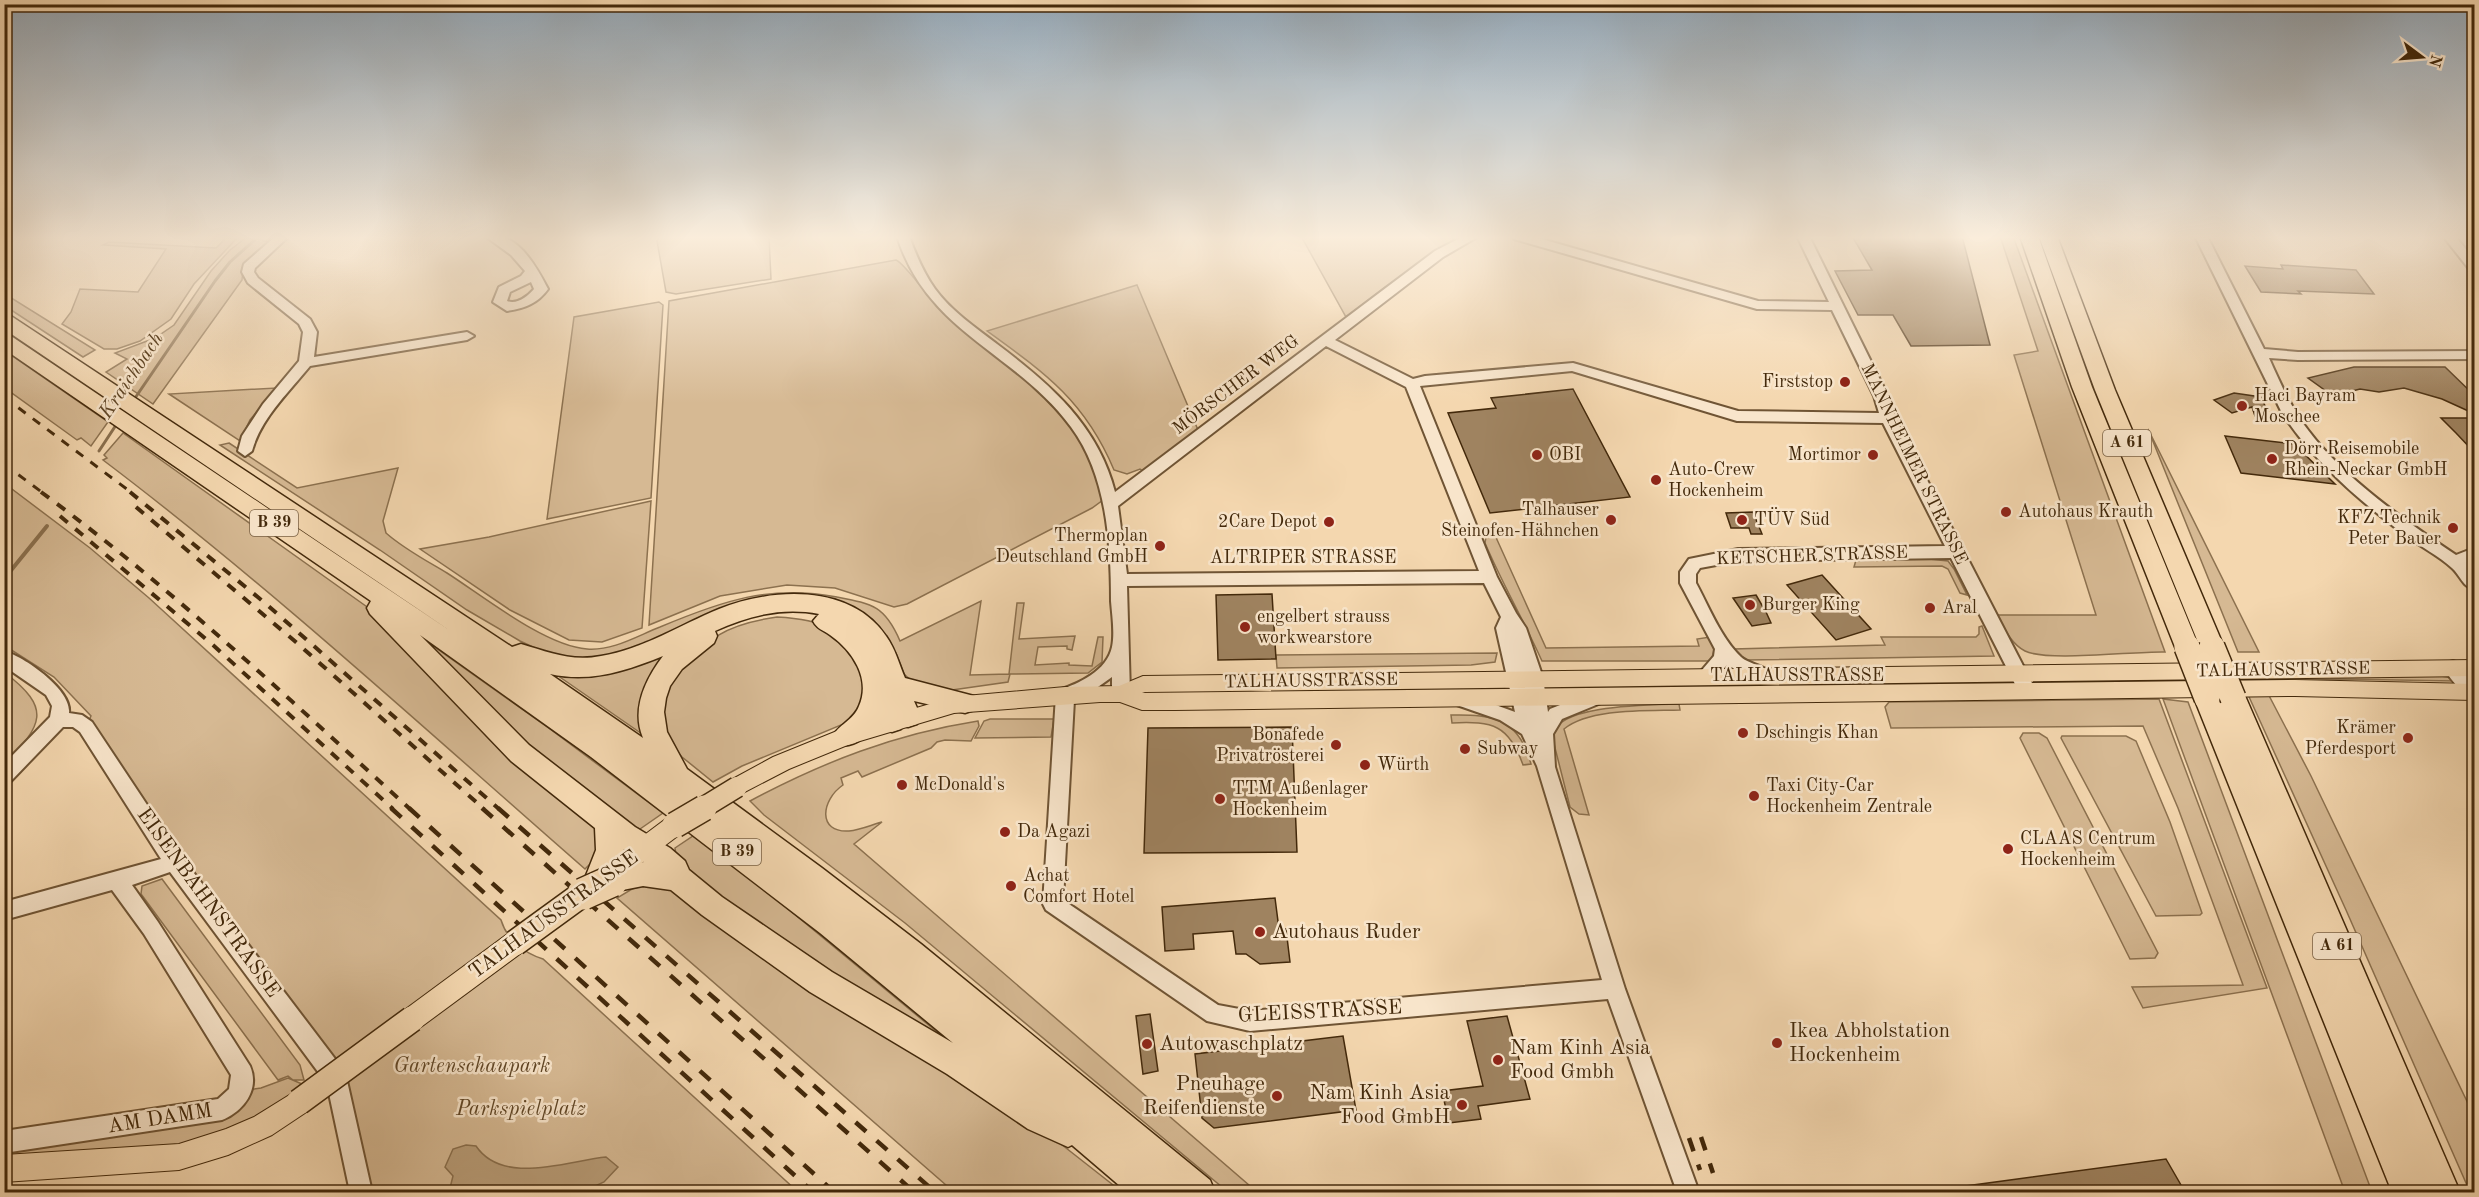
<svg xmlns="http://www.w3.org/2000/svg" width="2479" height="1197" viewBox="0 0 2479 1197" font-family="'Old Standard TT',serif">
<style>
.green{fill:#d6b993;stroke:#8c714f;stroke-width:1.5}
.water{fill:#b89c77;stroke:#896e4c;stroke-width:1.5}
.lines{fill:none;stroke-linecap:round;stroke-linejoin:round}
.stream-far1{stroke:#896e4c;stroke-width:3}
.stream{stroke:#896e4c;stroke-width:4}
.building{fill:#9f8360;stroke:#43290b;stroke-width:1.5}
.minor-casing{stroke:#6f5434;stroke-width:4}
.major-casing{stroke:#43290b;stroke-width:2}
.highway-casing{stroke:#43290b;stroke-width:3}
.minor{fill:#f8e5cb;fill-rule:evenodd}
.major{fill:#f4d7af;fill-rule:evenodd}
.highway{fill:#f4d7af;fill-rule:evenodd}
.rail-far2{stroke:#43290b;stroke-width:3;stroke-dasharray:9 9;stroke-linecap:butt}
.rail-far1{stroke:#43290b;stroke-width:4;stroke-dasharray:10 10;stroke-linecap:butt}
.rail{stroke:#43290b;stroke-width:4.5;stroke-dasharray:14 14;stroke-linecap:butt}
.major-bridge-far1-casing{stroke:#43290b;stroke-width:23;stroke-linecap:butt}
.major-bridge-casing{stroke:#43290b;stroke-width:28;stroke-linecap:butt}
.highway-bridge-far1-casing{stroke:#43290b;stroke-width:28;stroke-linecap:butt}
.highway-bridge-casing{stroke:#43290b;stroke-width:34;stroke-linecap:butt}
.major-bridge-far1{stroke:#f4d7af;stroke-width:20}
.major-bridge{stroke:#f4d7af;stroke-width:25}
.highway-bridge-far1{stroke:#f4d7af;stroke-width:25}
.highway-bridge{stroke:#f4d7af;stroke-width:31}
.poi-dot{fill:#8f2418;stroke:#f8e5cb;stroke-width:2}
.labels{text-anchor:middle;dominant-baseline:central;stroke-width:5;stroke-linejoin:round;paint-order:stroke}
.shield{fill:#f8e5cb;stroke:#796145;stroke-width:1.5}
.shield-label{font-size:16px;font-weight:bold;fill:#43290b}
.poi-label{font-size:18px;fill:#43290b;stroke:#f8e5cb;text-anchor:start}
.street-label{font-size:18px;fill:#43290b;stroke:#f8e5cb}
.water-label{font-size:20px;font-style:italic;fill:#604626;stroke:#f8e5cb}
.near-street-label{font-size:21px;fill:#43290b;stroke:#f8e5cb}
.near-poi-label{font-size:21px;fill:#43290b;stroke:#f8e5cb;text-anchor:start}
.near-park-label{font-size:21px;font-style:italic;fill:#604626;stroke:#f8e5cb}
</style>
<rect width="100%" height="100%" fill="#f4d7af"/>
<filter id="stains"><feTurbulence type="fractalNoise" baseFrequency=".00333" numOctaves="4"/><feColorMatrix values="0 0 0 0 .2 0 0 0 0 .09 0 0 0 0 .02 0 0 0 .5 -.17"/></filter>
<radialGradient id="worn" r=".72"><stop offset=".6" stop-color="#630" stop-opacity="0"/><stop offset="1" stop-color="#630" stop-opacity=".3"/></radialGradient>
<path class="green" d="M228,236l10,1 -44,47 -23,35 -31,22 -23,8h-13l-42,-25 9,-12 9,-23 58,3 28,-43 -63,-4 6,-3 107,6z
M659,236h110l2,43 -95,15 -10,-2 -9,-51z
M1301,236h158l-74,51 -39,30z
M2000,236h13l152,416c-29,-1 -119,10 -140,-1 -14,-7 -21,-23 -28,-36h99l-82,-260 24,-4z
M247,237l23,5 -27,27 -1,11 -89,124 -47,-32 21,-13 -12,-6 40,-15 19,-13 37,-54 19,-21z
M896,260c10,4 36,43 48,54 21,20 46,34 69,52 42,34 79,79 90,134l-11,8 -185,96 -13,3 -59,-19 -48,-3 -67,11 -71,29 20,-324z
M1137,285l61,145 -54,42 -4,-3 -13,5 -13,-4c-29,-69 -69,-97 -127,-139z
M4,294h1l90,56 -12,7 -78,-51z
M659,302l4,3 -12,193 -104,21 27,-202z
M5,351l103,71 -17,24 -10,-8 -4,2 -72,-52z
M276,388l-26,32 -10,21 -71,-47z
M2148,429l111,223h-21z
M123,433l254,181 225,219 -10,29 -7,7c-158,-138 -314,-282 -482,-409l4,-2 -3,-3z
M229,443l68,45 101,-20 -15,53 3,12c18,16 41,28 61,40 36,23 98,73 140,76 26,2 50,-13 73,-22 62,-26 110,-43 177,-30 36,7 48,9 63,44l81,-40 -11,74 39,-1 8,-71h7l-5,36 56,-3 -3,14 -5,-1v-3l-29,1 -3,18 34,-2v2l23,1 6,-29h5l-1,25 -14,11 -78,1 -2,8 -63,9 -31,-8 -10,-9 -8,-21 -18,-25 -90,-32 -170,61 -55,4 -43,-20 -53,-31 -87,-60 -160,-105z
M4,483l86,65 59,50 352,322c6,20 23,33 42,39l255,233h-426l-28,-117 -258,-348 5,-11 -37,-39 -49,-31z
M651,501l-9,127 -40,14 -33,-2 -59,-30 -90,-61 69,-12z
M1494,533l52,115 153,-2 -2,-7 13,-2c4,10 6,14 0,24h-168c-18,-40 -40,-78 -57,-118l1,-6z
M1929,559l19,2 6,8 13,26 -7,-2 -12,-24 -6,-3 -88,1 2,-7z
M774,606c57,-2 87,13 109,66 5,10 10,20 12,30l-3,1c-11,-27 -20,-57 -43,-75 -68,-55 -222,12 -201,107l-3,1 -91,-63 38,-1 30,-6 34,-13 71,-36z
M777,617c59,3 59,15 90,60l-9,41 -116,48 -29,16 -31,-25 -17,-18 -3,-50c42,-44 51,-63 115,-72z
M1982,626l12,30 -248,4 -12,-11 151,-4 -4,-8h95l3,-3v-7z
M426,641l124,88 113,84 -23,16 -9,-3 -112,-86z
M1497,653l-2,9 -24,3 -194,3 -1,-13z
M4,672c49,37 38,53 1,92z
M2430,674l22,4 2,3 -114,-2 -96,5 -2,-6z
M1937,681l-11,5 -365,2z
M2245,688h20l46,88 163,340v76h-4l-124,-282z
M2159,699l108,289 -124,20 -11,-21 111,-2 -65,-177 -35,-82 -252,2 -6,-21 4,-5z
M2163,699l25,3 184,490h-27z
M1679,704l1,6c-33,1 -90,-2 -116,19l25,86 -10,-1 -9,-7 -18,-71c4,-32 101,-31 127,-32z
M1451,715c43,-1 68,4 80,49l-8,1c-14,-40 -30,-44 -71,-42z
M990,719h64l-3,18 -76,1 9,-17z
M978,721l1,5 -8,15 -26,-1 -8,2 -6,6 -69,29 -4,-6 -17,7 2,7c-22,15 -26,48 6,46 11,-1 22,-6 33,-9l-28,22 403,348h-29l-323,-269 -141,-108 -14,-14c73,-39 145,-67 228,-80z
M2023,733h16l8,5 111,215 -3,5 -25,1 -110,-221z
M2062,736h64l10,5 34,81 32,91 -2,2 -44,1 -95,-178z
M693,836l65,48 196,162 -127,-71 -140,-103 -11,-17 -1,-7z
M162,879l138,186 4,15h-11l-5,-4 -10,4 -137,-186 1,-8z
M652,883l17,4 383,250 70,55h-168l-337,-294 15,-9z
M288,1078l14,6 -3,18 -71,40 -223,27v-27l217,-33 19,-18 20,-3z"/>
<path class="water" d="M466,1145l10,1c27,40 91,15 130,11l12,10 -14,15 -22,10h-133l4,-16 -8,-9 8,-18z"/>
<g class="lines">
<path class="stream-far1" d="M133,401l82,-120 15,-19 29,-26
M99,451l19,-29"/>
<path class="stream" d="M4,579l43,-53"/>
</g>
<path class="building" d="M1852,236h110l28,109 -79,1 -18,-31h-35l-23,-44 37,-1z
M2281,265l75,5 18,24 -76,-3 3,3 -40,-2 -16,-26 38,3z
M2354,367h91l30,29v18l-33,-15 -38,-11 -25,4 -19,-3 -27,7 -25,-18z
M1573,389l57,108 -140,16 -42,-100 48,-5 -5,-10z
M2234,393l27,4 9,20 -15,-1 -3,-9 -20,6 -18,-13z
M2441,418h34v35l-19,-20z
M2225,436l69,8 41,40 -94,-11z
M1753,512l9,22h-11l-2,-6h-18l-5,-15z
M1822,575l49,54 -35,11 -49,-55z
M1272,594l4,65 -58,1 -2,-65z
M1756,595l10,17 5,11 -19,3 -19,-28z
M1292,727l5,125 -153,1 4,-125z
M1275,898l4,31h7l4,33 -30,2 -14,-10h-10l-3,-23 -40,3 1,15 -29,2 -3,-44z
M1150,1014l8,57 -15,3 -7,-58z
M1507,1016l23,83 -52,7 3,13 -32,4 -7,-32 41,-5 -16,-65z
M1343,1036l13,74 -142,18 -12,-10 -7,-64z
M2166,1159l19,33h-219v-6z"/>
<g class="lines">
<g class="minor-casing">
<path id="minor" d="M276,236h13l-34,32 -1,4 4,6 52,41 7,13 -3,25 153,-25 7,4 -7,4 -157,26c-21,26 -49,52 -58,85l-7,5 -7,-5 4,-15 21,-32 36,-43 4,-29 -4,-8 -51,-41 -6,-11 2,-8z
M485,236c4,0 11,-1 15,0 23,6 38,34 48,53 -11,15 -23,19 -41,22l-14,-9 6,-15 22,-11 4,-5 -14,-16zM531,282l3,7c-6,7 -17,16 -27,12l3,-9z
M897,236h12c7,19 14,36 26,53 16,22 41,39 62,55 53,40 101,81 118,148l320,-241 29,-15h15l-36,21 -108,83 78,39 12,-3 148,-13 165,48 141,2 -5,-17 -42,-86 -75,-1 -243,-70 -2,-3h19l227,65 71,1 -32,-66h12l79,160 7,22 138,267 -3,5 -6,2 -6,-2 -67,-132 -213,3 -38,7 -4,6v9c13,24 25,55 45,74 9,8 26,8 32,19l-3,5 -6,2 -37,-18c-8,8 -15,21 -28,17l-3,-5 18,-21 1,-7 -35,-66v-11l9,-13 49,-10 207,-3 -62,-123 -146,-2 -165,-50 -152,15 77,191 19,36 10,15 17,50 5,34 2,-3 45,-18 6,2 3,5 -3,5 -39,16 -9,15 2,33 70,222 74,203h-22l-69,-193 -358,32 -43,-10 -161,-111 -3,-6 13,-209 3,-5c19,-6 48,-19 53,-43 3,-14 0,-32 -1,-46 0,-56 -4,-126 -40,-174 -55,-75 -144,-94 -174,-191zM1326,346l80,41 73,184 -352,3 -9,-68zM1484,583l17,34 -5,11 19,84 -55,-20 -6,2 -3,5 3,5 46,16 22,14 15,32 65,214 -352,31 -32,-6 -155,-105 11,-200 7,-1 31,-22v17l3,5 6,2 6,-2 3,-5 -3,-108z
M2195,236h12l57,113 34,3 176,-1v8l-176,1 -29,-2c8,18 16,36 26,53 35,58 106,107 161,144l18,-7v12l-7,4 7,9v17c-11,-3 -14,-15 -22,-22 -13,-12 -31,-21 -46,-32 -46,-35 -92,-74 -124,-123z
M2443,236h12l19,23v11l-5,-1z
M4,651c21,6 68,39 65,62l13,2 10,7 89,134 164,216 27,120h-22l-23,-108 -157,-212 -38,13 26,37 92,144c10,23 -6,45 -28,54l-218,33v-22l214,-32 11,-10 2,-14 -87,-141 -32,-44 -108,30v-18l157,-43 -81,-127 -7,-5h-10l-52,54 -7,2v-19l46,-47 2,-11 -6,-11 -42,-29z
M2453,661l6,2 15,17v18c-11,-3 -24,-19 -30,-30l3,-5z"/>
</g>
<g class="major-casing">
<path id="major" d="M2474,660v16l-1329,16 -3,1 1153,-13 179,4v16l-179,-4 -1120,14h-33l-22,-8h-20l-146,11 -104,31 -61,25 -52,27 -8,-3 -3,-6 3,-6 44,-24 64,-26 117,-34 111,-10 54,-1 24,-10z
M675,816l8,2 3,7 -3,7 -76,57 -8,3 -8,-3 -4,-7 4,-7 76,-57z
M515,932l9,3 3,8 -3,8 -103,76 -9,4 -9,-4 -4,-8 4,-8 103,-76z
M299,1089l9,4 4,9 -4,9 -36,24 -44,20 -49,15 -175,12v-27l175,-11 47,-15 28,-12z"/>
</g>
<g class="highway-casing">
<path id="highway" d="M2020,236h18l54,151 107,260 -3,7 -9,2 -9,-2 -3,-7 -103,-260z
M2039,236h18l58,154 109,257 -3,7 -9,2 -9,-2 -3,-7 -105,-257z
M4,314l7,2 501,331 9,-3c28,8 50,18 80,12 42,-7 79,-31 118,-47 52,-21 131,-26 167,27 9,12 13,28 19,42l69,18 4,7 -4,7 -9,3 -51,-12 7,16 -4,7 -9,3 -5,-1 -2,3 -9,3 -9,-3 -4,-9c-10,15 -25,30 -43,24l-4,-7c6,-12 22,-17 27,-31 12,-27 -6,-55 -29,-71 -7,-5 -13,-6 -17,-14l6,-7c-38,-7 -71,2 -104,17l2,5 -3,7 -32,26 -12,17 -4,12 -2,14 3,20 20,37 135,99 99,76 289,236 5,12h-42l-6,-4 2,4h-42l-55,-47 -4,2 -40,-18 -81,-55 -137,-82 -108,-77 -31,-25 -28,-4 -46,9 -10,-3 -4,-9 13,-33 -1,-22 -84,-67 -141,-147 -3,-6 4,-7 -367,-252v-15l7,2 441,296 -448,-303zM420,635l171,122 229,176 133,110 -121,-71 -110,-75 -33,-27 -4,-9 -15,-13 -35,-21 -106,-82zM663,656c-18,24 -32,53 -20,82l-93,-64c40,9 76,-3 113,-18zM624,849l20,13 -27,5z
M2207,688l9,3 4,7 206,494h-34l-198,-494 4,-7z
M2233,688l9,3 4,7 214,494h-34l-206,-494 4,-7z"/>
</g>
<use href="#minor" class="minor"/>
<use href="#major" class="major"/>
<use href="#highway" class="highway"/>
<path class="rail-far2" d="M4,397l128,96
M4,464l39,29"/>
<path class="rail-far1" d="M41,492c131,96 249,208 369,317
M130,492l135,111 234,206
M136,507l161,136 187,166
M60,516l153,129 180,164"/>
<path class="rail" d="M391,808l422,384
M409,808l425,384
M482,808l432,384
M498,808l437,384
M1701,1137l12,36
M1689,1138l11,32"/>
<g class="major-bridge-far1-casing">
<path id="major-bridge-far1" d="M701,809l36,-22"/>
</g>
<g class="major-bridge-casing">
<path id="major-bridge" d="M675,825l29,-17
M515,943l77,-56
M299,1102l113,-83"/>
</g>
<g class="highway-bridge-far1-casing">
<path id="highway-bridge-far1" d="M2187,647l20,51
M2212,647l21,51"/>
</g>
<g class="highway-bridge-casing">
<path id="highway-bridge" d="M583,894l29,-13"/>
</g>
<use href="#major-bridge-far1" class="major-bridge-far1"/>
<use href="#major-bridge" class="major-bridge"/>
<use href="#highway-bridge-far1" class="highway-bridge-far1"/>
<use href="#highway-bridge" class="highway-bridge"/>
</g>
<linearGradient id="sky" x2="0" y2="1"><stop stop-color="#95aabb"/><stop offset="0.59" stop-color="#faeddb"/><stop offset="1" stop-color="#faeddb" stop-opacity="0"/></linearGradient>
<rect width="2479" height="403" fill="url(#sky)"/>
<g class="poi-dot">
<circle cx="1845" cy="382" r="6"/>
<circle cx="2242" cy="406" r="6"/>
<circle cx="1537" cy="455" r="6"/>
<circle cx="1873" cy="455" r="6"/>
<circle cx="2272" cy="459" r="6"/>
<circle cx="1656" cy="480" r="6"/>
<circle cx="2006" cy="512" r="6"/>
<circle cx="1611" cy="520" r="6"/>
<circle cx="1742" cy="520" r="6"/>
<circle cx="1329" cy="522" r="6"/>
<circle cx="2453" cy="528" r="6"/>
<circle cx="1160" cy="546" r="6"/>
<circle cx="1750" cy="605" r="6"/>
<circle cx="1930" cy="608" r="6"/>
<circle cx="1245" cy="627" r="6"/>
<circle cx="1743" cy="733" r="6"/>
<circle cx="2408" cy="738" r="6"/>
<circle cx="1336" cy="745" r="6"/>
<circle cx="1465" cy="749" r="6"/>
<circle cx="1365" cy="765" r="6"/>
<circle cx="902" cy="785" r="6"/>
<circle cx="1754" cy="796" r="6"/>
<circle cx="1220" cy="799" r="6"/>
<circle cx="1005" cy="832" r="6"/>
<circle cx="2008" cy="849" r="6"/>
<circle cx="1011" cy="886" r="6"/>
<circle cx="1260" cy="932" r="6"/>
<circle cx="1777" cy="1043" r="6"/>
<circle cx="1147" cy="1044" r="6"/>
<circle cx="1498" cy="1060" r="6"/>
<circle cx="1277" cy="1096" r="6"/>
<circle cx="1462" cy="1105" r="6"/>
</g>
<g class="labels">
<g class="shield">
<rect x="2103" y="430" width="48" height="26" rx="4.5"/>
<rect x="250" y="510" width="48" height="26" rx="4.5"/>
<rect x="713" y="839" width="48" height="26" rx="4.5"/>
<rect x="2313" y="933" width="48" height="26" rx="4.5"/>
</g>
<g class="shield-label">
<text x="2127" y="443">A 61</text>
<text x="274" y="523">B 39</text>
<text x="737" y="852">B 39</text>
<text x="2337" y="946">A 61</text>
</g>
<g class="poi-label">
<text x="1833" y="382" text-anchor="end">Firststop</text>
<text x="2254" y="396">Haci Bayram<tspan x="2254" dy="21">Moschee</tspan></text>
<text x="2284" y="449">Dörr Reisemobile<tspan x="2284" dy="21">Rhein-Neckar GmbH</tspan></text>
<text x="1549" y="455">OBI</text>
<text x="1861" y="455" text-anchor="end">Mortimor</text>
<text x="1668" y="470">Auto-Crew<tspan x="1668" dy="21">Hockenheim</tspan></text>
<text x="1599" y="510" text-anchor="end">Talhauser<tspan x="1599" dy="21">Steinofen-Hähnchen</tspan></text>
<text x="2018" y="512">Autohaus Krauth</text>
<text x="2441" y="518" text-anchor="end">KFZ Technik<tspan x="2441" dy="21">Peter Bauer</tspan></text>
<text x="1754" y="520">TÜV Süd</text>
<text x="1317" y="522" text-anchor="end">2Care Depot</text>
<text x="1148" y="536" text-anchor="end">Thermoplan<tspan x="1148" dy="21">Deutschland GmbH</tspan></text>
<text x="1762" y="605">Burger King</text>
<text x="1942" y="608">Aral</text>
<text x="1257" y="617">engelbert strauss<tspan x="1257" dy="21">workwearstore</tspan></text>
<text x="2396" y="728" text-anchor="end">Krämer<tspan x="2396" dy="21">Pferdesport</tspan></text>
<text x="1755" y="733">Dschingis Khan</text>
<text x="1324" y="735" text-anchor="end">Bonafede<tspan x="1324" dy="21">Privatrösterei</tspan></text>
<text x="1477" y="749">Subway</text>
<text x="1377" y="765">Würth</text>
<text x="914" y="785">McDonald's</text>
<text x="1766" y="786">Taxi City-Car<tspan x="1766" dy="21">Hockenheim Zentrale</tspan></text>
<text x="1232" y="789">TTM Außenlager<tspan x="1232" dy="21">Hockenheim</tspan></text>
<text x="1017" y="832">Da Agazi</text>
<text x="2020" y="839">CLAAS Centrum<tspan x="2020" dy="21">Hockenheim</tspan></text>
<text x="1023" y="876">Achat<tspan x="1023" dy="21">Comfort Hotel</tspan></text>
</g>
<g class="street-label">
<text transform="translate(1236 385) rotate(-37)">MÖRSCHER WEG</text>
<text transform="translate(1914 464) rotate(64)">MANNHEIMER STRASSE</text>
<text transform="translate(1812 556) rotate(-2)">KETSCHER STRASSE</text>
<text x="1303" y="558">ALTRIPER STRASSE</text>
<text transform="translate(2283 670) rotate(-1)">TALHAUSSTRASSE</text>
<text x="1797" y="676">TALHAUSSTRASSE</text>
<text transform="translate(1311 681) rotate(-1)">TALHAUSSTRASSE</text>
</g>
<g class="water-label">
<text transform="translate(132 376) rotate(-56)">Kraichbach</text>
</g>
<g class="near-street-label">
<text transform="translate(208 903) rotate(54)">EISENBAHNSTRASSE</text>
<text transform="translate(554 915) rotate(-36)">TALHAUSSTRASSE</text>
<text transform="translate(1320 1012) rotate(-3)">GLEISSTRASSE</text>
<text transform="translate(160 1119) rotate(-9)">AM DAMM</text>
</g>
<g class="near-poi-label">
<text x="1272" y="932">Autohaus Ruder</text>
<text x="1789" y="1031">Ikea Abholstation<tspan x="1789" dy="24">Hockenheim</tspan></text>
<text x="1159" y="1044">Autowaschplatz</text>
<text x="1510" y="1048">Nam Kinh Asia<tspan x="1510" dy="24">Food Gmbh</tspan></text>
<text x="1265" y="1084" text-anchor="end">Pneuhage<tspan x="1265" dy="24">Reifendienste</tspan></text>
<text x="1450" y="1093" text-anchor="end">Nam Kinh Asia<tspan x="1450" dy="24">Food GmbH</tspan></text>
</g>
<g class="near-park-label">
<text x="472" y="1066">Gartenschaupark</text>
<text x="521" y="1109">Parkspielplatz</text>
</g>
</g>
<rect width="2479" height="1197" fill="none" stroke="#f4d7af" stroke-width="24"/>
<rect x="6" y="6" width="2467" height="1185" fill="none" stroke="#43290b" stroke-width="3"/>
<rect x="12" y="12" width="2455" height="1173" fill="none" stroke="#43290b" stroke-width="1.5"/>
<g transform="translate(2422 57) rotate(106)" stroke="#f8e5cb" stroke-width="4.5" paint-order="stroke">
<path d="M0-4.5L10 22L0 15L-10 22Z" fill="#43290b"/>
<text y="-9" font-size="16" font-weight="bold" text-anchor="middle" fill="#43290b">N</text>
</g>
<rect width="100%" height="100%" filter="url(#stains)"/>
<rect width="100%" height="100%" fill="url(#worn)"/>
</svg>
